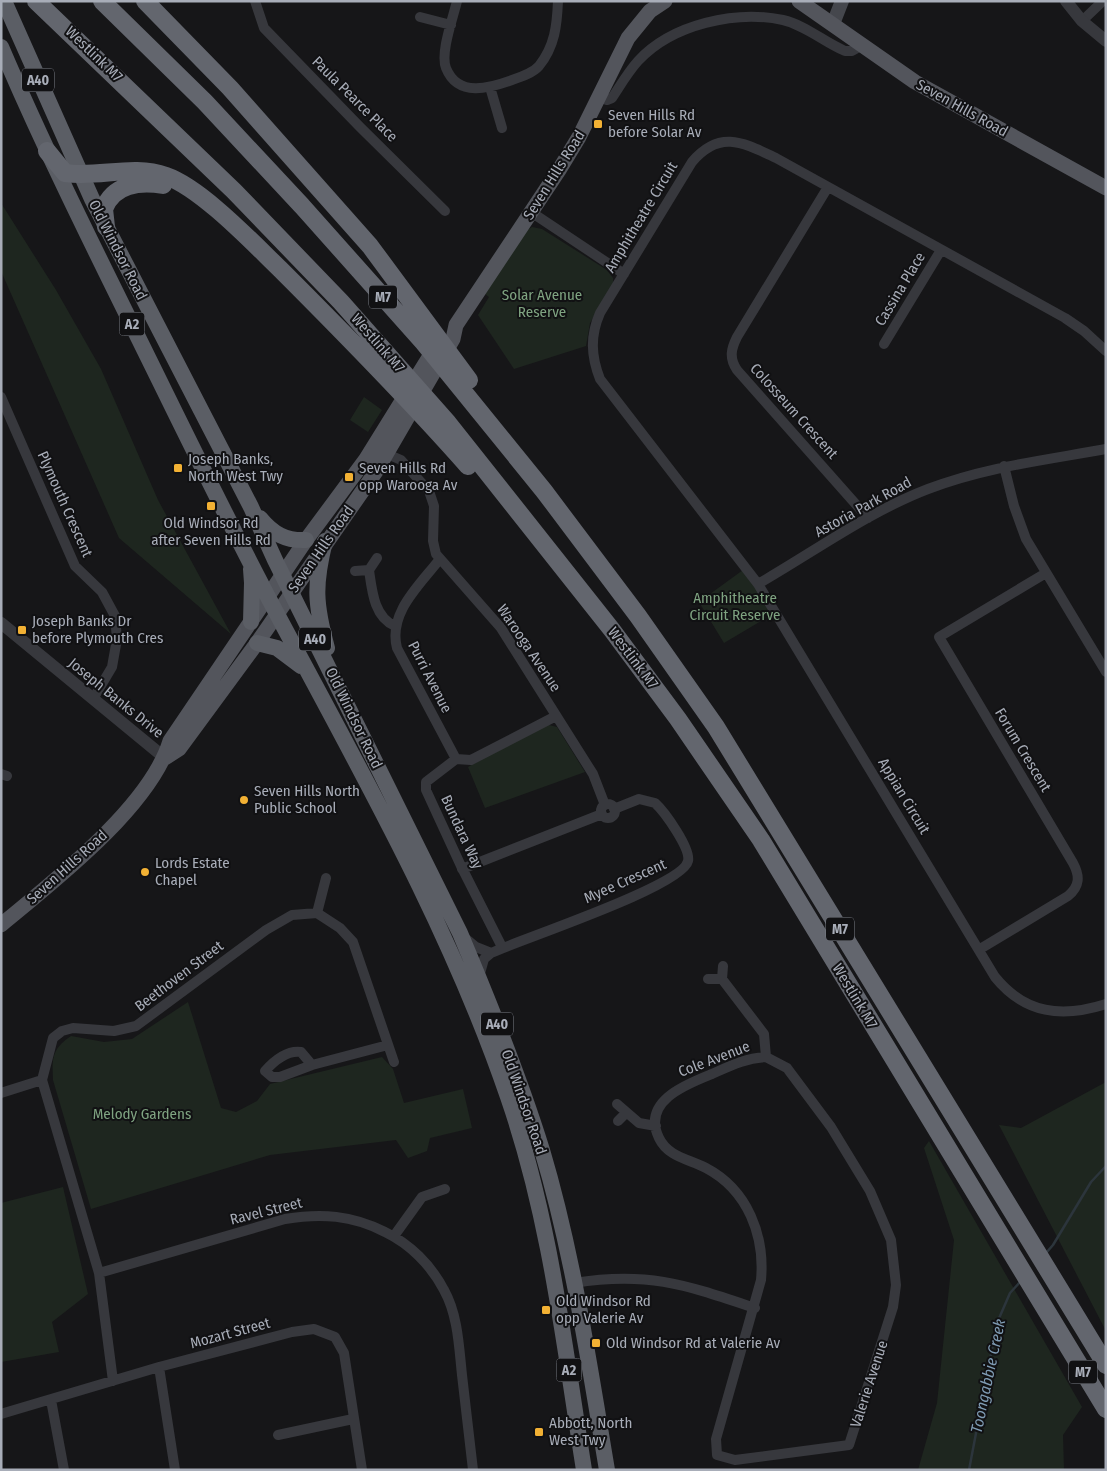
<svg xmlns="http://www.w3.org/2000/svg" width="1107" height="1471" viewBox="0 0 1107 1471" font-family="'Fira Sans Condensed',sans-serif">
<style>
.green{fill:#1e261f}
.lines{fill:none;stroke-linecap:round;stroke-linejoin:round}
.stream{stroke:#2c353c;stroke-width:2.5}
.minor{stroke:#37383d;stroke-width:10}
.tertiary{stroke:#37383d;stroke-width:12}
.secondary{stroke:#45474d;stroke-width:14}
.primary{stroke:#53555c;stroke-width:15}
.trunk{stroke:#5b5e65;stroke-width:16}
.motorway{stroke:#63666e;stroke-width:18}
.poi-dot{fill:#f2b134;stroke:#111113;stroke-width:2}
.labels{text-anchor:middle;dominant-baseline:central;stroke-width:4;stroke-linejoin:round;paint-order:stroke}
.shield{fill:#111113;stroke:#7b7e86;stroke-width:1}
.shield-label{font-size:14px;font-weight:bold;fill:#a8adb8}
.street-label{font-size:15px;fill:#a8adb8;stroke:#111113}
.poi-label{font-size:15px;fill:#a8adb8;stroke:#111113;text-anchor:start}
.park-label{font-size:15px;fill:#7fa381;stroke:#111113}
.water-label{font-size:16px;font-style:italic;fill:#7f9bb3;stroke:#111113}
</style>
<rect width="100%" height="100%" fill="#161618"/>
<path class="green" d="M1,203l55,87 45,79 57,131 73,134 -112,-96 -118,-267z
M532,227l10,2 65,41 6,8v6l-23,39 -4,23 -72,23 -36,-54 11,-18 -4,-3 42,-64z
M364,397l18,13 -14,22 -18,-12z
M743,570l30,44 -49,29 -25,-41z
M545,724l12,3 28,45 -100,36 -17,-41z
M188,1002l33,106 15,4 21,-11 13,-17 112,-27 11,12 11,34 59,-14 9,39 -42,10 -3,13 -19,7 -12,-18 -126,15 -179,54 -38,-129c-1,-22 -1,-31 18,-44l33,6 28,-3z
M1106,1082v249l-107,-206 22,3z
M929,1141l153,266 -19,28 1,35h-146l19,-67 17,-163 -30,-92z
M63,1187l25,107 -36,28 7,30 -58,10v-159z"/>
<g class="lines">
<path class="stream" d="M1046,1253l7,-8 38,-63 15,-16
M969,1470l28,-147 13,-30 11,-12"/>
<path class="minor" d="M255,1l9,27 96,99 85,84
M457,1c-4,17 -17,52 -11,67 12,30 44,20 66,12 9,-3 21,-7 27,-14 16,-20 18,-41 19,-65
M420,17l31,8
M1082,21l21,-20
M490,87l12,41
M599,97l8,3 5,-2c8,-12 16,-26 26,-37 34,-37 98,-51 145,-41 22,5 41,22 62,31h7l9,-5
M828,187l-91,150c-6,12 -8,21 0,33l131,148
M531,212l93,62
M884,344l57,-94
M1106,351l-22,-20 -19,-13 -289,-160c-32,-15 -56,-29 -84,4l-92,151c-10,23 -9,43 0,66l158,205 237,393c30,37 67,41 111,27
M1,397l74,169 27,26 13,24 2,23 -5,28 -19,32
M385,453l16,7 28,31 5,15 -1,35 3,13 65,74 92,146 12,31
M1004,466l10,40 12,33 80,133
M439,560c-20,26 -51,53 -42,88l59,111
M369,570c3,21 5,47 26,56
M355,571l14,-1 8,-12
M758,584c54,-31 112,-73 170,-95 57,-22 118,-29 178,-40
M1,774l6,2
M601 811a7 7 0 1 1 14 0a7 7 0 1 1-14 0Z
M462,869l140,-55
M317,913l9,-35
M464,937l12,10 15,6
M502,947l-41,-81 -35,-76v-8l30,-23 15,1 85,-44
M980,949l88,-53c12,-10 12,-20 5,-33l-134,-226 107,-64
M479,977l5,-18 7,-6c30,-14 192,-67 197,-92 3,-12 -23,-49 -33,-58l-16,-4 -25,10
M708,979h14l1,-13
M722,979l42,55 2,23
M766,1057l21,11 44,59 39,64 21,49 5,45 -3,22 -44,138 -114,15 -18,-5 -1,-16 45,-159c4,-44 -13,-90 -55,-112 -17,-9 -38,-11 -47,-30 -18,-37 28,-54 53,-64 18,-8 34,-16 54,-17z
M312,1065l-11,-13c-14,-2 -27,9 -36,19l7,6h8l32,-12 76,-20
M1,1093l41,-13
M617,1104l22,19 17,3
M618,1121l8,-8
M394,1236l28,-39 23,-8
M99,1273l186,-54c36,-6 67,-4 100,13 25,12 46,33 59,58 14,25 15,57 18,85 4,32 7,63 11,95
M574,1283c74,-12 112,2 181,25
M159,1367l16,103
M113,1381l-14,-108 -57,-193 11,-42 9,-7 11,-3 41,3 22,-5 130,-96 26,-15 25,-2 23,15 13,14 41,120
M51,1400l13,70
M1,1414l158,-47 133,-35 22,-3 21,8 9,16 18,117
M278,1435l75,-16"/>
<path class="tertiary" d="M1066,1l16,20 24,20
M1,623l164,135"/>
<path class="secondary" d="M833,24l9,-23"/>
<path class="primary" d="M799,1l116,81 191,106
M165,758l14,-9 78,-106 120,-173 76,-131 3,-14 103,-155 20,-33 49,-99 22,-27 15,-10
M1,925c53,-44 149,-118 169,-184l136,-201 60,-81 72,-116"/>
<path class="trunk" d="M4,1l88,198 159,308 24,53 185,373c30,71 59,143 82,217 31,104 47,213 65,320
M1,47c41,96 87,189 133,282 47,95 93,191 143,285 84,158 173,313 231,483 42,121 56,247 76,373
M260,518c13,16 26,23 46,22
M325,541c-11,44 -10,63 2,107
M251,569l1,14 -1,39
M257,643l20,5 24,18"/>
<path class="motorway" d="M36,1l198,190 107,111 107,121 164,207 66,89 83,121 345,569
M102,1l103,101 97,104 122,137 120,148 94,125 78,111 390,638
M145,1l85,87 140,158 99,134
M47,151l18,22c34,5 68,-9 101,3 35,12 87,67 114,93 64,64 128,129 188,197
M106,227l-2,-18c9,-25 36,-28 59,-24"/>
</g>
<g class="poi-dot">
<rect x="593" y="119" width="10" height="10" rx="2.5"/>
<rect x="173" y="463" width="10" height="10" rx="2.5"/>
<rect x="344" y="472" width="10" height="10" rx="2.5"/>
<rect x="206" y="501" width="10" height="10" rx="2.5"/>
<rect x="17" y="625" width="10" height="10" rx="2.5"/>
<circle cx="244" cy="800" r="5"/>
<circle cx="145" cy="872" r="5"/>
<rect x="541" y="1305" width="10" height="10" rx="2.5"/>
<rect x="591" y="1338" width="10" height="10" rx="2.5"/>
<rect x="534" y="1427" width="10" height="10" rx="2.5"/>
</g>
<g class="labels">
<g class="shield">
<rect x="22" y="68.5" width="32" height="23" rx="4"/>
<rect x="369" y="285.5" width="28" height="23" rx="4"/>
<rect x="119.5" y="312.5" width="25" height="23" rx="4"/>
<rect x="299" y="627.5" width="32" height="23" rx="4"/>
<rect x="826" y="917.5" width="28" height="23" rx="4"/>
<rect x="481" y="1012.5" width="32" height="23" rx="4"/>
<rect x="556.5" y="1358.5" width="25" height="23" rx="4"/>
<rect x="1069" y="1360.5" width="28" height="23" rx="4"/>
</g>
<g class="shield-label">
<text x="38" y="80">A40</text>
<text x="383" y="297">M7</text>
<text x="132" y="324">A2</text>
<text x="315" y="639">A40</text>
<text x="840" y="929">M7</text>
<text x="497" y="1024">A40</text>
<text x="569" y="1370">A2</text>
<text x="1083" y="1372">M7</text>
</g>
<g class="street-label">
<text transform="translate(94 54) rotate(44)">Westlink M7</text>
<text transform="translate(355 99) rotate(45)">Paula Pearce Place</text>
<text transform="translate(962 108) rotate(29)">Seven Hills Road</text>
<text transform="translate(554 175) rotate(-58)">Seven Hills Road</text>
<text transform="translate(641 217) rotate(-59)">Amphitheatre Circuit</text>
<text transform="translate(118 250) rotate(63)">Old Windsor Road</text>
<text transform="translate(900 289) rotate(-59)">Cassina Place</text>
<text transform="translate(378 343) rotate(49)">Westlink M7</text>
<text transform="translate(794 411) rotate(48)">Colosseum Crescent</text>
<text transform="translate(65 504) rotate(66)">Plymouth Crescent</text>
<text transform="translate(863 507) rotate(-29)">Astoria Park Road</text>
<text transform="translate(321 549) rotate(-55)">Seven Hills Road</text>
<text transform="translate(529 648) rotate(56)">Warooga Avenue</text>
<text transform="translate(633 658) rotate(53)">Westlink M7</text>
<text transform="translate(430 677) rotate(63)">Purri Avenue</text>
<text transform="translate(116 698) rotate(39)">Joseph Banks Drive</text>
<text transform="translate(354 718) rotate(64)">Old Windsor Road</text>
<text transform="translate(1023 750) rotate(59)">Forum Crescent</text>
<text transform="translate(904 796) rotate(59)">Appian Circuit</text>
<text transform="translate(462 832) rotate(65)">Bundara Way</text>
<text transform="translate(67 867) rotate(-42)">Seven Hills Road</text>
<text transform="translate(625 881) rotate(-24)">Myee Crescent</text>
<text transform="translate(179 976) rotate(-37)">Beethoven Street</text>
<text transform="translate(855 996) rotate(59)">Westlink M7</text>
<text transform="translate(714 1059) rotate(-21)">Cole Avenue</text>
<text transform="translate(524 1102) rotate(71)">Old Windsor Road</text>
<text transform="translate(266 1211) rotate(-14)">Ravel Street</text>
<text transform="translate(230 1333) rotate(-15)">Mozart Street</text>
<text transform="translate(869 1384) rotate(-72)">Valerie Avenue</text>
</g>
<g class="poi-label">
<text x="608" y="115">Seven Hills Rd<tspan x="608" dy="17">before Solar Av</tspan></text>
<text x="188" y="459">Joseph Banks,<tspan x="188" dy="17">North West Twy</tspan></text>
<text x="359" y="468">Seven Hills Rd<tspan x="359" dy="17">opp Warooga Av</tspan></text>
<text x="211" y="523" text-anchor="middle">Old Windsor Rd<tspan x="211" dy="17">after Seven Hills Rd</tspan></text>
<text x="32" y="621">Joseph Banks Dr<tspan x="32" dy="17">before Plymouth Cres</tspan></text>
<text x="254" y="791">Seven Hills North<tspan x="254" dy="17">Public School</tspan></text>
<text x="155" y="863">Lords Estate<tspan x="155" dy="17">Chapel</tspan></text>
<text x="556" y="1301">Old Windsor Rd<tspan x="556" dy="17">opp Valerie Av</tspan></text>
<text x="606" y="1343">Old Windsor Rd at Valerie Av</text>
<text x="549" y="1423">Abbott, North<tspan x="549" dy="17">West Twy</tspan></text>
</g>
<g class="park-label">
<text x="542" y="295">Solar Avenue<tspan x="542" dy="17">Reserve</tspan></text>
<text x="735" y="598">Amphitheatre<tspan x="735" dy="17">Circuit Reserve</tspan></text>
<text x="142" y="1114">Melody Gardens</text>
</g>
<g class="water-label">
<text transform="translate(988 1376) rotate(-78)">Toongabbie Creek</text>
</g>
</g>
<rect width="1107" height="1471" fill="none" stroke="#a8adb8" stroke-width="5"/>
</svg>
